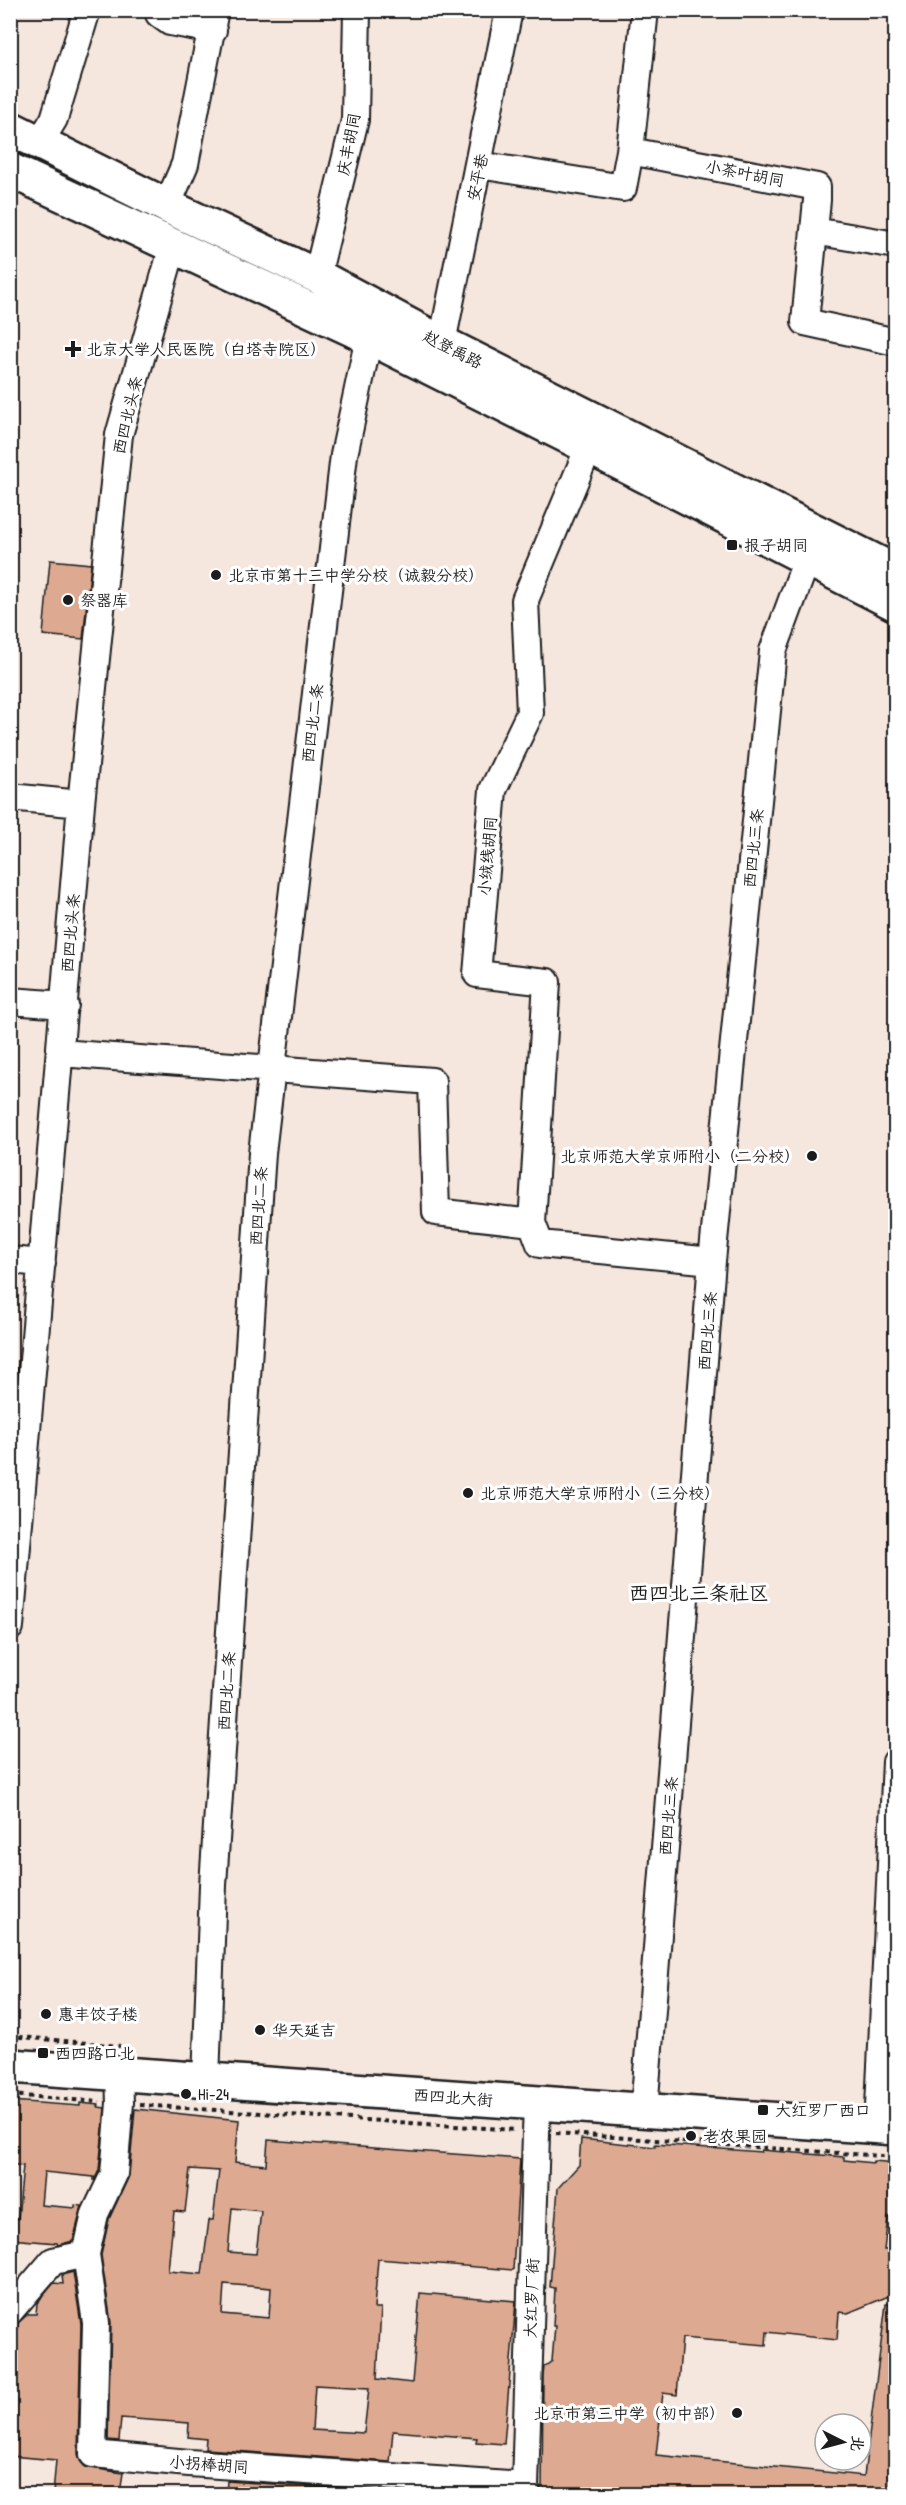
<svg xmlns="http://www.w3.org/2000/svg" width="906" height="2505" viewBox="0 0 906 2505" font-family="'Patrick Hand','LXGW WenKai TC',sans-serif">
<style>
.building{fill:#ddaa91;stroke:#1c1c1c;stroke-width:1.5;fill-rule:evenodd}
.lines{fill:none;stroke-linecap:round;stroke-linejoin:round}
.minor-casing{stroke:#1c1c1c;stroke-width:30}
.major-casing{stroke:#1c1c1c;stroke-width:38}
.path{stroke:#1c1c1c;stroke-width:4;stroke-dasharray:4.5 4.5;stroke-linecap:butt}
.minor{stroke:#fff;stroke-width:26}
.major{stroke:#fff;stroke-width:33}
.poi-dot{fill:#1c1c1c;stroke:#fff;stroke-width:2}
.labels{text-anchor:middle;dominant-baseline:central;stroke-width:6;stroke-linejoin:round;paint-order:stroke}
.street-label{font-size:16px;fill:#1c1c1c;stroke:#fff}
.poi-label{font-size:16px;fill:#1c1c1c;stroke:#fff;text-anchor:start}
.quarter-label{font-size:20px;fill:#1c1c1c;stroke:#fff}
</style>
<rect width="100%" height="100%" fill="#f5e6de"/>
<filter id="ink" filterUnits="userSpaceOnUse"><feTurbulence type="fractalNoise" baseFrequency=".0167" numOctaves="2"/><feDisplacementMap in="SourceGraphic" scale="12" xChannelSelector="R" yChannelSelector="G"/><feConvolveMatrix kernelMatrix="1 2 1 2 8 2 1 2 1" color-interpolation-filters="sRGB"/></filter>
<g filter="url(#ink)">
<path class="building" d="M50,560l41,4 -8,75 -40,-4z
M10,2101l70,5v-3l19,2 -1,2 7,1 -6,62 -5,11v-4l-50,-5 -3,33 34,3v-3l7,1 -9,35 -15,4 -1,-2 -47,-4v-21l8,1 5,-53 -13,-2z
M135,2109l104,11 -4,42 31,3 2,-25 252,19 -7,111 -135,-11 -4,49h7l-4,71 35,4 8,-90 96,8 -12,143 -28,-2 1,-4 -84,-7 -3,31 -185,-13 1,-10 -18,-2 1,-14 -68,-5 -2,23 -11,-1 3,-117 -10,-68 8,-36 20,-43zM190,2169l29,2 -6,49h-4l-7,54 -34,-3 6,-60 11,1zM232,2208l29,3 -5,43 -28,-2zM224,2284l47,4 -2,30 -47,-4zM315,2385l54,3 -5,45 -52,-3z
M581,2139l74,8v-3l106,8v-2l83,7v3l29,3v-2l23,2v55l-8,-1 -4,33h12v43l-48,20 -9,-1 -2,28 -70,-8 -1,13 -84,-7 -5,57 -14,-2 -7,62 208,21 22,-172 10,1v189h-354l1,-118 1,-9 8,-6 3,-35h-2l2,-38 -5,-1 8,-99 21,-23z
M73,2272l8,52 -3,130 2,7 5,6 38,6 -3,21h-67l3,-34 -46,-4v-129l8,1v-5l10,-9h8l1,-11 17,-20 9,1 -1,-9z
M227,2481l149,10 -1,3h-149z"/>
<g class="lines">
<g class="minor-casing">
<path id="minor" d="M159,10v4l11,8 43,8
M40,142l14,-23 33,-109
M630,151l15,-141
M479,165l144,23 7,-37 187,36v13l-12,122 91,20
M167,206l18,-42 30,-154
M814,231l82,14
M317,276l38,-156 2,-110
M442,343l67,-333
M10,797l71,7
M10,1001l55,4
M60,1053l372,28 4,131 96,11 8,21 172,17
M532,1223l15,-241 -70,-8 16,-184 37,-77 -5,-113 64,-153
M10,1260l32,3
M10,1627l71,-823 38,-369 54,-189
M206,2081l7,-196 49,-732 82,-698 25,-118
M644,2110l68,-849 61,-610 34,-92
M878,2127l18,-365
M86,2254l10,69 -3,131 96,9 336,23
M10,2311l43,-50 33,-7 9,-40 19,-40 6,-71 -1,-29
M527,2494l-2,-8 12,-384"/>
</g>
<g class="major-casing">
<path id="major" d="M10,128l157,78 150,70 125,67 454,229
M10,170l359,167 220,110 307,157
M10,2066l886,62"/>
</g>
<path class="path" d="M10,2036l110,10
M10,2095l90,7
M140,2105l376,25
M556,2133l340,24"/>
<use href="#minor" class="minor"/>
<use href="#major" class="major"/>
</g>
</g>
<g class="poi-dot">
<path d="M70 340h6v6h6v6h-6v6h-6v-6h-6v-6h6z"/>
<rect x="726" y="539" width="12" height="12" rx="3"/>
<circle cx="216" cy="575" r="6"/>
<circle cx="68" cy="600" r="6"/>
<circle cx="812" cy="1156" r="6"/>
<circle cx="468" cy="1493" r="6"/>
<circle cx="46" cy="2014" r="6"/>
<circle cx="260" cy="2030" r="6"/>
<rect x="37" y="2047" width="12" height="12" rx="3"/>
<circle cx="186" cy="2094" r="6"/>
<rect x="757" y="2104" width="12" height="12" rx="3"/>
<circle cx="691" cy="2136" r="6"/>
<circle cx="737" cy="2413" r="6"/>
</g>
<g class="labels">
<g class="street-label">
<text transform="translate(348 144) rotate(-79)">庆丰胡同</text>
<text transform="translate(745 173) rotate(11)">小茶叶胡同</text>
<text transform="translate(477 177) rotate(-78)">安平巷</text>
<text transform="translate(453 349) rotate(27)">赵登禹路</text>
<text transform="translate(127 415) rotate(-77)">西四北头条</text>
<text transform="translate(312 723) rotate(-83)">西四北二条</text>
<text transform="translate(753 848) rotate(-84)">西四北三条</text>
<text transform="translate(487 856) rotate(-85)">小绒线胡同</text>
<text transform="translate(70 933) rotate(-85)">西四北头条</text>
<text transform="translate(258 1206) rotate(-86)">西四北二条</text>
<text transform="translate(707 1331) rotate(-85)">西四北三条</text>
<text transform="translate(226 1691) rotate(-86)">西四北二条</text>
<text transform="translate(668 1816) rotate(-85)">西四北三条</text>
<text transform="translate(453 2097) rotate(4)">西四北大街</text>
<text transform="translate(531 2298) rotate(-88)">大红罗厂街</text>
<text transform="translate(209 2464) rotate(4)">小拐棒胡同</text>
</g>
<g class="poi-label">
<text x="86" y="349">北京大学人民医院（白塔寺院区）</text>
<text x="744" y="545">报子胡同</text>
<text x="228" y="575">北京市第十三中学分校（诚毅分校）</text>
<text x="80" y="600">祭器库</text>
<text x="800" y="1156" text-anchor="end">北京师范大学京师附小（二分校）</text>
<text x="480" y="1493">北京师范大学京师附小（三分校）</text>
<text x="58" y="2014">惠丰饺子楼</text>
<text x="272" y="2030">华天延吉</text>
<text x="55" y="2053">西四路口北</text>
<text x="198" y="2094">Hi-24</text>
<text x="775" y="2110">大红罗厂西口</text>
<text x="703" y="2136">老农果园</text>
<text x="725" y="2413" text-anchor="end">北京市第三中学（初中部）</text>
</g>
<g class="quarter-label">
<text x="699" y="1592">西四北三条社区</text>
</g>
</g>
<rect width="906" height="2505" fill="none" stroke="#fff" stroke-width="36"/>
<rect x="18" y="18" width="870" height="2469" fill="none" stroke="#1c1c1c" stroke-width="2" filter="url(#ink)"/>
<g transform="translate(843 2442) rotate(96)"><circle r="28" fill="#ffffff" stroke="#a4a4a4" stroke-width="1.5"/>
<path d="M0-4.5L10 22L0 15L-10 22Z" fill="#1c1c1c"/>
<text y="-9" font-size="16" font-weight="bold" text-anchor="middle" fill="#1c1c1c">北</text>
</g>
</svg>
